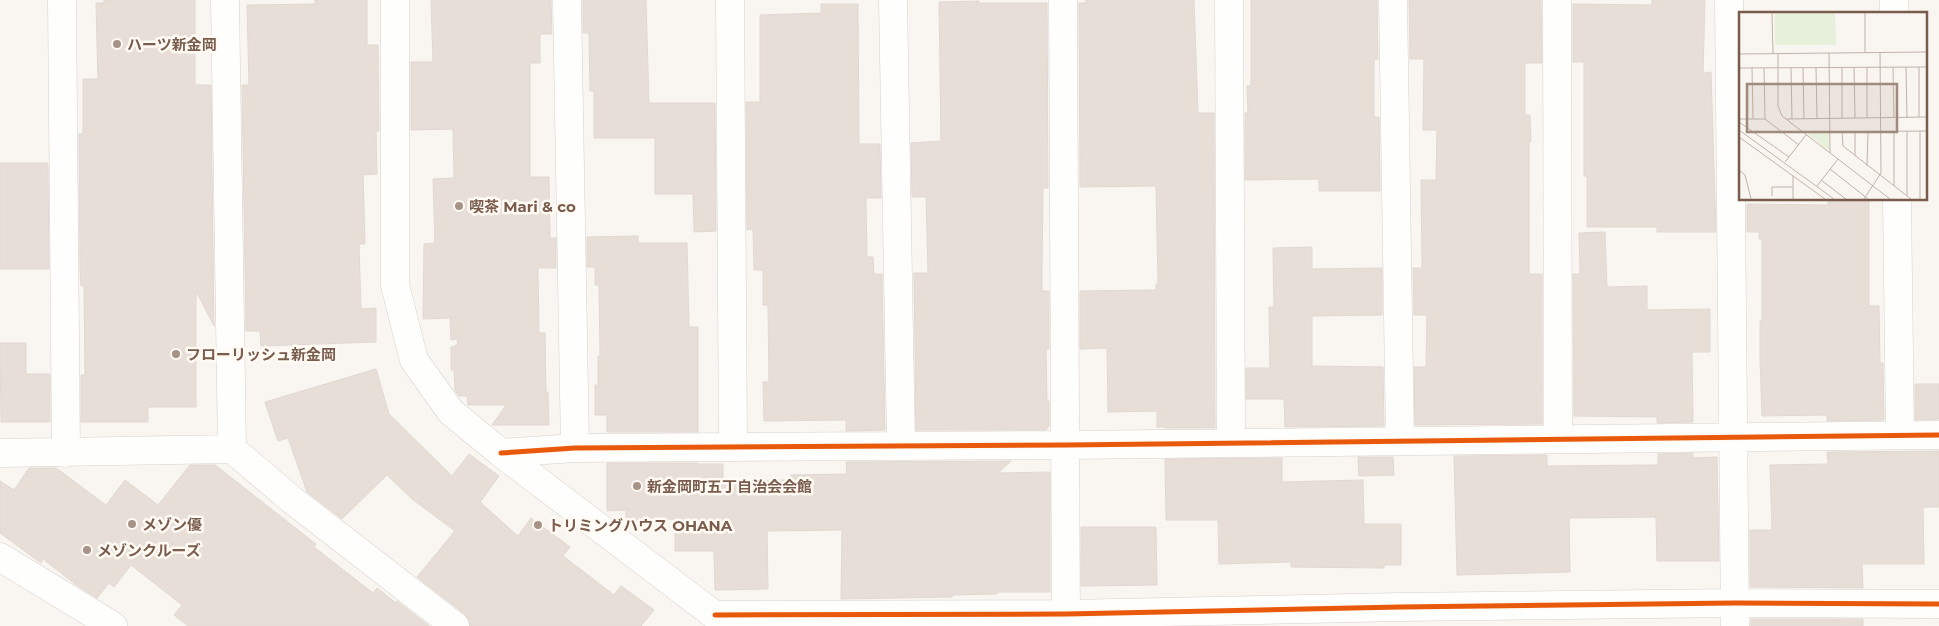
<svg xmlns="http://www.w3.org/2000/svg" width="1939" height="626" viewBox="0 0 1939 626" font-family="Montserrat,'Noto Sans JP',sans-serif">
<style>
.building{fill:#e6ded7;stroke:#e2d8d2}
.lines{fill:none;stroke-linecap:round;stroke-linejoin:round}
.minor-casing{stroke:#d7d1cb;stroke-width:29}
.minor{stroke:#fefefd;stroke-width:28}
.cycleway-casing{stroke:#fffaf3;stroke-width:8}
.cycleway{stroke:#e8590c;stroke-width:5}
.poi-dot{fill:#a69286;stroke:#fffaf3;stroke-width:2}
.labels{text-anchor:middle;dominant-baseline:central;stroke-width:5;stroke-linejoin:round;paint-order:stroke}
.poi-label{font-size:15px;font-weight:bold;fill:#7a5c4d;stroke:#fffaf3;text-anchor:start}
.inset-road{fill:none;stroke:#c2b3aa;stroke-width:1}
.view{fill:#9f8a7d;fill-opacity:0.15;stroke:#9f8a7d;stroke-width:2.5}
.inset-edge{fill:none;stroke:#7a5c4d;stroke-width:2.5}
</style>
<rect width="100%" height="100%" fill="#f9f5f0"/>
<path class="building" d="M104,0h91v85h16l3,241 -18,-35v116h-48v15h-67v-47h4l-1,-89h-3l-1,-17 -1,-135h4v-55h15l-2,-76h8z
M315,0h52v45h11l1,86h-3l1,43 -14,1 2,69h-6l2,65 15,-1v34l-115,4 -1,-15h-14l-4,-246h7l-2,-80 68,-1z
M431,0h120l1,34h-12v29h-10v114h19l1,61h6v30h-18l1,65h6l1,59h2l1,33h-57l14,-20h-38l-1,-9h-8l-4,-6 -1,-20h-3v-23l7,-2 -1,-6 -6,1 -1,-22 -27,1 1,-75 11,-1 -2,-64 21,-1 -1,-49 -42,1v-68h22z
M583,0h63l3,103h66l1,128 -22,1 -1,-38h-38v-56h-61v-47h-4l-1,-58h-6z
M1086,0h108l4,113h16l1,315h-50v-1h-8v-16l-49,1 -1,-64 -27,1v-58l76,-1v-6h2l-2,-98 -76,1 -1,-184h7z
M1251,0h126l1,59 -4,1v57h5l1,74h-61v-12l-74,1v-67h3l-1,-27h4z
M1409,0h132l1,63h-17v52h5l1,27h-2v132h13v150l-127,1 -1,-58h12l1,-52h-13l-1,-47h9l-1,-88h15l1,-50h-14l1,-71h-14z
M1652,0h53l-2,73 8,-1 5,160h-59v-5h-70v-51h-3v-114h-11v-58l79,1z
M979,1v2h68l1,185h-5l-1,84v19h7v58h-3l1,52h2v25l-3,4h-130l-2,-157h14l-2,-76h-14l-1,-54 30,-2 -2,-139z
M821,4h37l1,140h21l1,54h-15l1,59h6l1,17h8l3,156 -39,1v-11l-82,1 -1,-39h6l-1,-77h-5v-35h-9l-1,-41 -6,1 -1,-128h14v-87l61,-2z
M0,163h48l1,106h-49z
M1828,199h41v107h10l1,57h3l1,57 -57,1v-6l-65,1 -2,-57v-38h2v-82h-3v-7h-12v-28l81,1z
M1605,232l2,55 40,-1v24l63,-1v43h-18l1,70 -36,1v-6l-83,-1 -1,-142h7l-1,-41z
M638,236v7h49l2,84h9v105h-91v-17h-12v-30h3v-29h2l-1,-71h-4v-18h-8v-30z
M1312,247v22l70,-1v47l-70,1v50l71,1 1,59 -99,1 -1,-28h-38v-31h24l-1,-61h5l-1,-59z
M0,343h26v31h24v48h-49z
M376,369l13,45 63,62 17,-22 30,22 -19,26 38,34 13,-18 39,29 -7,9 51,39 7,-9 33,24 -13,16h-171l-1,-6 -4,-6 -48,-37 38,-46 -43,-32 -25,-24 -45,44 -35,-27 -19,-54 -10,3 -13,-39z
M1915,384h24v35l-24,1z
M1939,451v56h-16l1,57h-62l1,24 -113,-1v-57h22l-2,-65 58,-1 -1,-12z
M1693,453v5l24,-1 2,104h-62l-1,-44 -87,1 1,54 -113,3 -3,-119 93,-1v11l111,-1v-11z
M1358,457h35l1,18 -35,1z
M1282,458v24l81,-2 1,44h37v41h-17v3l-93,-1v-5l-72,2 -1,-44h-52l-1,-61z
M1011,461l-13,12 52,-1v120h-53v2l-45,1v2l-111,2 1,-69 -75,1 1,58 -53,1 -1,-39h-39v-32l-49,1v-10l-19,1v-48h91v1h25v17l68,-1v-5l56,-1 -1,-12z
M190,465h25l101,79 -2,3 59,46 4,-5 19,15 1,-2 32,25h-241l-14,-11 8,-10 -51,-40 -17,22 -5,-4 -12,15 -22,-14 -32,-25 -2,4 -41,-30v-52l14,9 15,-22h27l50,37 19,-25 33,25z
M1081,527h75l1,58 -76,1z
M1751,619h112v7h-112z"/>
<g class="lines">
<g class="minor-casing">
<path id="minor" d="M62,0l4,453
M225,0l7,449 60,51 163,126
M395,0v285l19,75 37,52 50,41 228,173
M567,0l8,448
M730,0l3,446
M893,0l8,445
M1063,0l3,626
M1229,0l2,442
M1393,0l7,440
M1557,0l1,438
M1729,0l6,626
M1894,0v14
M1897,199l3,236
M0,453l232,-4
M501,453l74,-5 491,-3 873,-10
M0,557l113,69
M715,615l351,-1 334,-7 335,-4 204,1"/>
</g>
<use href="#minor" class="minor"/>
<g class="cycleway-casing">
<path id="cycleway" d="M501,453l74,-5 491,-3 873,-10
M715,615l351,-1 334,-7 335,-4 204,1"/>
</g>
<use href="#cycleway" class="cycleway"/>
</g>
<g class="poi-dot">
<circle cx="117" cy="44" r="5"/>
<circle cx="459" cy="206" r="5"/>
<circle cx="176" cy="354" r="5"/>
<circle cx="637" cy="486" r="5"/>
<circle cx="132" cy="524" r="5"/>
<circle cx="538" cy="525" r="5"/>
<circle cx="87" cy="550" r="5"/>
</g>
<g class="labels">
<g class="poi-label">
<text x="127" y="44">ハーツ新金岡</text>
<text x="469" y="206">喫茶 Mari &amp; co</text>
<text x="186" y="354">フローリッシュ新金岡</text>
<text x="647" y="486">新金岡町五丁自治会会館</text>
<text x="142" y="524">メゾン優</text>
<text x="548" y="525">トリミングハウス OHANA</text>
<text x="97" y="550">メゾンクルーズ</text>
</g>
</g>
<g transform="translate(1739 12)">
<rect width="188" height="188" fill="#f9f5f0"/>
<path d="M36,0h60l1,33h-61zM68,121h22v16l-1,1z" fill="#e7f0db"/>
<path class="inset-road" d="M33,0l1,41M126,0v41M39,41v53l4,10 108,83M90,41l1,99M0,42l188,-2M103,55v51M115,55l1,51M128,55v51M154,55l1,51M167,55l1,51M180,55v50M0,56l188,-1M13,56l1,51M25,56l1,51 34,26M52,56l1,51M64,56l1,51M77,56l1,50M0,107h26M48,107l140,-2M0,110l50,35M0,118l95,69M103,119l1,15 68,53M155,119v55M168,119v65M181,119v68M63,120l125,-1M0,125l86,62M116,144v-25M46,150l21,-27M128,154l1,-35M91,157l38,30M0,158l6,5 6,24M82,168l25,19M78,174l21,-27M33,184v-9h21M54,187v-23M125,187l17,-26 -1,-121"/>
<path class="view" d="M8,72h150v48h-150z"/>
<rect width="188" height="188" class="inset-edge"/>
</g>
</svg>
